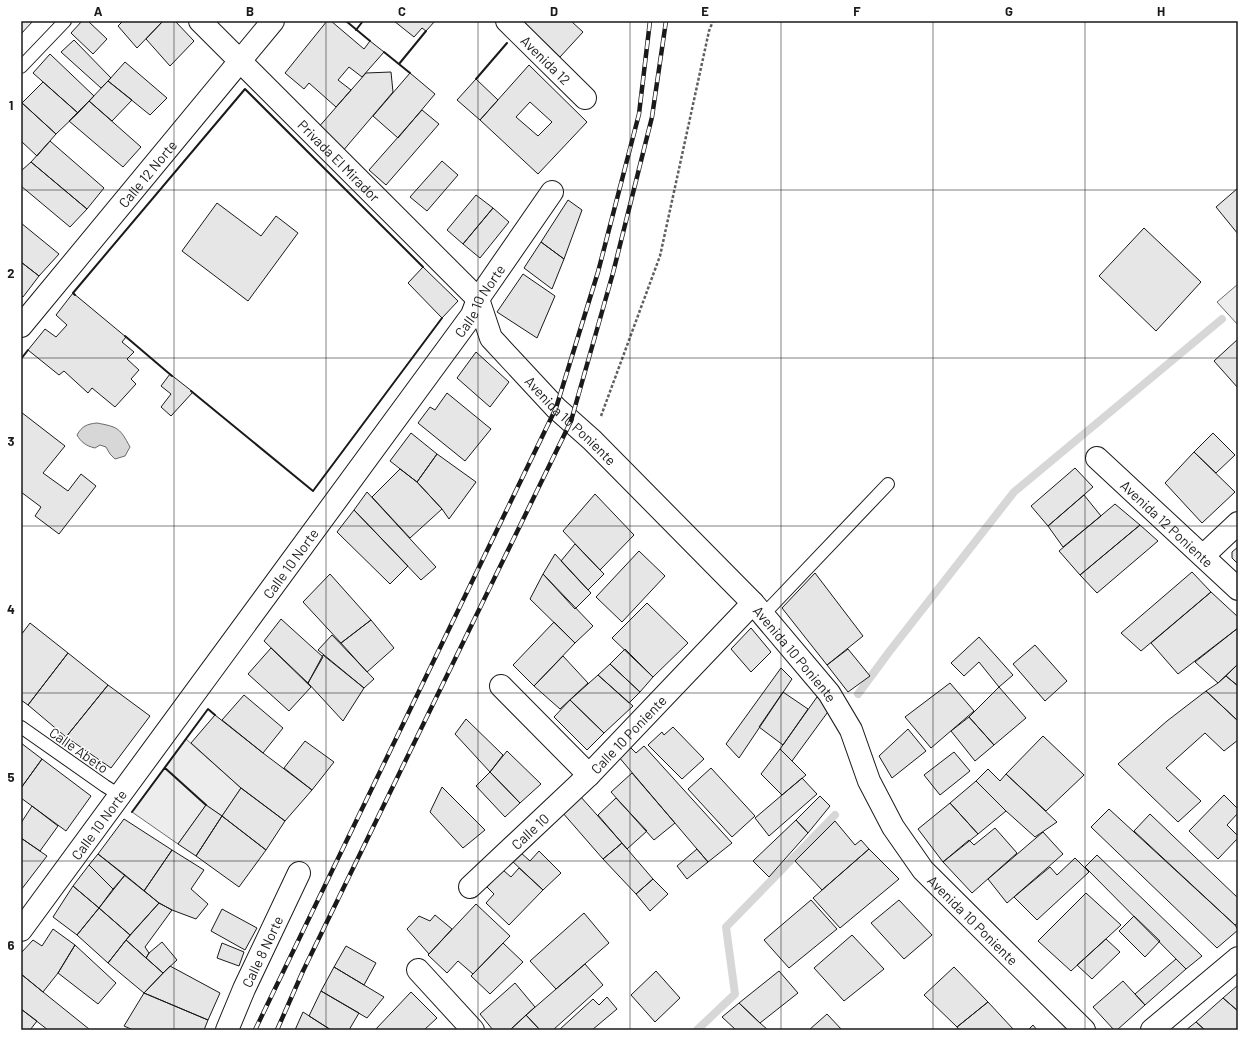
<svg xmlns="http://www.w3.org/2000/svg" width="1259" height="1051" viewBox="0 0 1259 1051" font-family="Barlow,sans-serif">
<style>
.built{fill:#ededed;stroke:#6a6a6a}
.water{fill:#d7d7d7;stroke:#6a6a6a}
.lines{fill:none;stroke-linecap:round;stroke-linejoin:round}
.stream{stroke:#d7d7d7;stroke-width:8}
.building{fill:#e6e6e6;stroke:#1a1a1a;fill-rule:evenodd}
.lane-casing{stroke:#1a1a1a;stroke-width:14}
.street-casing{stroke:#1a1a1a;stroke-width:24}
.path{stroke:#5f5f5f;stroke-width:2.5;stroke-dasharray:3 2;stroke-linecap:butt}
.lane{stroke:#fff;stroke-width:12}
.street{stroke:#fff;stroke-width:22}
.rail-casing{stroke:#1a1a1a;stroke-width:4.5}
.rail{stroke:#fff;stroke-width:3;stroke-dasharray:9;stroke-linecap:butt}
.wall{stroke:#1a1a1a;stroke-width:2}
.grid{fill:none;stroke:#1a1a1a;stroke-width:1;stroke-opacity:0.55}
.labels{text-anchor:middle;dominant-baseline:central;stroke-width:3;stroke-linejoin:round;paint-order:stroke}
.street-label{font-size:14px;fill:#1a1a1a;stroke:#fff}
.neatline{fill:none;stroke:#1a1a1a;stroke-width:1.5}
.grid-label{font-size:13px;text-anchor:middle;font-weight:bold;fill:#1a1a1a}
</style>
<rect width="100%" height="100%" fill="#fff"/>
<path class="built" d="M1238,284v41l-21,-23z
M186,739l55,49 -19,28 -16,-11 -28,39 -46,-32z"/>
<path class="water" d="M97,423c21,4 23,5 33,24l-5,9 -10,3 -5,-5 -4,-7 -6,-2 -5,3c-9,-2 -14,-6 -18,-13 5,-9 10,-11 20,-12z"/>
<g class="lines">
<path class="stream" d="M858,694l31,-42 125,-160 208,-173
M697,1030l38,-36 -9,-67 109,-112"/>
</g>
<path class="building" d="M21,21h12l-12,13z
M82,21h6l19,18 -14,15 -22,-21z
M123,21h40l-26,27 -19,-22z
M163,21h12l19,20 -24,25 -24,-27z
M327,21h4l33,28 6,-8 14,11 -22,25 -13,-10 -11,13 13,10 -15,17 -27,-24 -5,6 -19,-16z
M394,21h41l-9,10 -4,-3 -8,9z
M522,21h49l12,11 -23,25z
M74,40l37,38 -10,10 -40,-36z
M50,54l44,42 -16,17 -45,-40z
M125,62l42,36 -17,17 -42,-34z
M529,65l58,57 -49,52 -58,-54zM530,102l22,20 -14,14 -22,-19z
M391,72l2,20 -51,60 -25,-23 49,-56z
M410,73l25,21 -37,44 -25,-22z
M476,79l22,21 -18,20 -23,-20z
M108,81l24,19 -20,21 -23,-20z
M43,82l35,31 -22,21 -34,-31z
M89,101l52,46 -18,20 -54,-46z
M21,102l35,32 -19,22 -16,-15z
M422,110l17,14 -53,61 -17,-15z
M50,141l54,47 -17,21 -56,-47z
M442,161l16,14 -31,36 -17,-14z
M31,162l56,47 -17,18 -49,-41v-15z
M1238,188v46l-22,-27z
M476,195l17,13 -30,36 -16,-14z
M568,200l14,10 -18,49 -23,-17z
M217,203l44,33 15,-20 22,17 -50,68 -66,-50z
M493,208l16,14 -29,36 -17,-14z
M21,223l38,31 -20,22 -18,-14z
M1144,228l57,54 -45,49 -57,-55z
M541,242l23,17 -12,30 -28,-21z
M21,262l18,14 -16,21 -2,-2z
M423,267l35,34 -16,17 -34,-35z
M523,274l32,22 -18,42 -40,-26z
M73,293l53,44 -4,5 12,10 -7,7 12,11 -8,9 5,5 -21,23 -23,-19 -4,5 -24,-22 -5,4 -31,-25 17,-21 11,8 11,-12 -11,-10z
M1238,339v49l-24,-27z
M476,352l33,30 -19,25 -33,-29z
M170,374l23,18 -22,24 -10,-9 10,-13 -10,-8z
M447,393l44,36 -26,32 -47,-38 12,-16 5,3z
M21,412l44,34 -22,27 25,18 13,-17 15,12 -37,48 -24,-18 6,-9 -20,-15z
M411,433l26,21 -20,28 -27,-21z
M1213,433l22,22 -19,18 -22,-21z
M1194,452l41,40 -33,31 -37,-40z
M437,454l39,28 -27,37 -7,-10 -25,-27z
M1075,468l18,19 -45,39 -17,-20z
M400,469l17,13 25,27 -32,29 -38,-41z
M367,492l69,75 -15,13 -67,-70z
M595,494l39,41 -34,35 -37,-39z
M1084,495l17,21 -38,31 -15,-21z
M1115,504l25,21 -60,50 -21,-24z
M354,510l54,56 -18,18 -53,-52z
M1140,525l18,16 -61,52 -17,-18z
M575,544l29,30 -16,16 -27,-29z
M1238,547v17l-6,-6v-6z
M639,551l26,25 -43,46 -26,-25z
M555,554l36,39 -16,16 -32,-35z
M1192,572l19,20 -70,59 -20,-18z
M815,573l48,63 -36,29 -45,-57z
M330,574l41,46 -30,23 -38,-41z
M543,574l50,52 -18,17 -45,-44z
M1211,592l27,25v11l-60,46 -27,-31z
M647,603l41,40 -35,34 -41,-39z
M281,619l42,38 -15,26 -44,-42z
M371,620l23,28 -27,24 -26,-29z
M554,622l21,21 -41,43 -21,-21z
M30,623l38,30 -40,52 -7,-5v-65z
M751,628l20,24 -20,20 -20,-23z
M1238,628v36l-20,19 -23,-21z
M332,635l42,44 -10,9 -46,-38z
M979,637l34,38 -14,12 -20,-25 -15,14 -13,-13z
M1035,645l32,36 -22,20 -32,-37z
M271,648l40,39 -22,24 -41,-37z
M625,649l28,28 -13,15 -30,-28z
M848,649l22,27 -22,16 -21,-27z
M68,653l40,32 -42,52 -38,-32z
M323,655l41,33 -21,33 -35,-38z
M563,656l25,27 -28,26 -26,-23z
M610,664l30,28 -11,11 -31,-28z
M1238,664v22l-12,-10z
M781,668l11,11 -53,79 -13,-14z
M598,675l35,31 -29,27 -34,-33z
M1226,676l12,10v35l-32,-30 12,-8z
M950,683l24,28 -43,37 -26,-31z
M108,685l42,31 -39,52 -45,-31z
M999,687l27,31 -32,27 -25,-28z
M1206,691l32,30v19l-14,11 -19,-18 -39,35 35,33 -23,21 -60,-58 49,-43z
M783,692l25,17 -25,36 -24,-18z
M244,695l39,33 -20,25 -41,-33z
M817,697l13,12 -38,52 -12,-12z
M570,700l34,33 -17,17 -33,-33z
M215,715l48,38 49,37 -27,31 -44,-33 -50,-45z
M969,717l25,28 -19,16 -24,-30z
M466,719l37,36 -13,17 -35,-38z
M673,727l31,32 -22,20 -34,-34 14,-13 2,3z
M908,729l18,22 -34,27 -13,-22z
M1043,736l41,39 -38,36 -40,-37z
M305,741l29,21 -22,28 -28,-22z
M21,743l21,16 -21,29z
M629,746l7,7 8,-7 88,97 -24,19 -90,-106z
M780,749l26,26 -24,20 -21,-21z
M507,751l34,33 -21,19 -30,-31z
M954,752l16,19 -30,24 -16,-20z
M42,759l49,37 -25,35 -45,-33v-10z
M711,768l44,48 -23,21 -44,-48z
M988,769l12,12 6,-7 51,48 -22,15 -29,-26 -30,-30z
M490,772l30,31 -15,14 -29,-31z
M632,773l43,50 -21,17 -43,-48z
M802,778l15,16 -48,42 -14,-18z
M976,781l30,30 -28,23 -28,-31z
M442,787l43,43 -22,18 -33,-36z
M241,788l44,33 -19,29 -44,-34z
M1224,795l14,14v4l-11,12 11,11v2l-20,21 -29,-28z
M580,796l42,47 -19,16 -41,-47z
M820,796l10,10 -22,27 -12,-13z
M616,798l31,33 -20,18 -29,-34z
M950,803l28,31 -35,28 -25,-33z
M206,805l16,11 -26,40 -18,-12z
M32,806l26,20 -18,25 -19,-13v-15z
M1109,809l126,116 3,5 -21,18 -126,-121z
M1150,814l88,84v25l-3,2 -101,-94z
M222,816l44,34 -27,37 -43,-31z
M124,819l48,31 -28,41 -46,-37z
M796,820l12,13 -39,44 -16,-16z
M835,821l20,24 6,-5 8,9 -47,41 -27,-29z
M995,828l22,25 -45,40 -29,-31 26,-22 5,5z
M1043,832l20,22 -56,49 -19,-24z
M21,838l26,18 -26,34z
M622,843l31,36 -17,15 -33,-35z
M697,849l11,13 -21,17 -10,-13z
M869,849l30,30 -59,49 -27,-30z
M172,850l32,20 -13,19 17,15 -12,15 -24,-9 -13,-7 -15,-12z
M539,851l22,22 -18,17 -31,-29 8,-9 10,9z
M98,854l27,21 -12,14 -24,-24z
M1097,855l105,101 -16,13 -101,-102z
M1075,858l14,14 -52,48 -23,-23 36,-30 7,8z
M89,865l24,24 -14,19 -26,-22z
M519,868l24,22 -34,35 -23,-22 8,-9 -7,-7 16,-17 8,7z
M125,875l34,28 -29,32 -31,-27z
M653,879l15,15 -18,17 -14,-17z
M73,886l26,22 -22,27 -24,-18z
M1086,893l35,32 -50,46 -33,-30z
M811,900l26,29 -48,39 -25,-28z
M899,900l33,35 -28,24 -33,-36z
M159,903l13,7 -27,37 4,6 -3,5 -20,-18z
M476,904l34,32 -37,38 -15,-13 -11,12 -19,-18z
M99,908l31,27 -22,28 -31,-28z
M222,909l35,19 -12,22 -34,-19z
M584,913l25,30 -53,46 -26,-28z
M435,915l17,14 -23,25 -22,-25 12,-13 11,5z
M1134,916l26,25 -15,16 -26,-26z
M53,929l22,16 -17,28 -15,19 -22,-18v-21l12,-13 9,6z
M852,935l32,34 -40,32 -30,-33z
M1106,939l14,13 -28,27 -15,-14z
M126,940l37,33 -19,20 -36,-30z
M162,942l15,18 -14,13 -17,-15 3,-5z
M222,943l22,9 -5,14 -22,-8z
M503,943l20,19 -33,32 -19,-18z
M75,945l41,38 -18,21 -40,-31z
M346,946l30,17 -12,22 -30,-18z
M1176,959l10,10 -41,36 -10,-11z
M585,964l18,21 -50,45h-13l-14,-15z
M170,966l50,27 -12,27 -64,-27z
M334,967l50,30 -17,21 -46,-27z
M954,967l34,35 -31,25 -33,-32z
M656,971l24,27 -25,24 -24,-27z
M779,971l19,22 -38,30 -21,-20z
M21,974l22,18 46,37 -1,1h-40l-27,-21z
M1123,981l22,24 -28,25h-3l-21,-23z
M515,983l20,24 -25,23h-17l-13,-16z
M1238,985v26l-15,-13z
M321,991l38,22 -10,17h-18l-22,-14z
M411,992l26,26 -13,12h-49z
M144,993l64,27 -4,10h-71l-9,-4z
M607,997l10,12 -25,21h-33l34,-31 6,6z
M1223,998l15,13v19h-33l-9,-8z
M988,1002l26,28h-55l-2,-3z
M739,1003l21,20 8,7h-32l-14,-13z
M21,1009l16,12 -7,9h-9z
M303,1012l28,18h-36z
M827,1014l15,16h-33z
M526,1015l14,15h-30z
M1196,1022l9,8h-19z
M1033,1025l4,5h-9z"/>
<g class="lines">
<g class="lane-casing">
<path id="lane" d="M21,67l44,-46
M763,615l125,-131
M21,727l84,59 16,10"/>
</g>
<g class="street-casing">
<g id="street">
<path id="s1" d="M200,21l278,278 13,39 65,70 36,32 161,163 76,90 22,37 18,51 24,46 30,43 161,160"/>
<path id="s2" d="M507,21l78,77"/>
<path id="s3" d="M21,326l252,-305"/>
<path id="s4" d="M1097,458l141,131"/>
<path d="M1203,556l35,-33"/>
<path d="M501,686l88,89"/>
<path id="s5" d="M470,887l119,-112 164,-172"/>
<path id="s6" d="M21,930l451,-615 6,-16 74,-107"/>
<path d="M418,970l55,60"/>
<path id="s7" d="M227,1030l17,-41 55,-116"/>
<path d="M1152,1030l86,-72"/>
</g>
</g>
<path class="path" d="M601,416l59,-160 49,-225 4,-10"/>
<use href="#lane" class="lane"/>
<use href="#street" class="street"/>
<g class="rail-casing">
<path id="rail" d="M255,1030l301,-622 42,-136 41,-158 11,-93
M277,1030l26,-59 268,-550 42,-148 39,-156 14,-96"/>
</g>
<use href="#rail" class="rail"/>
<path class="wall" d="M346,21l24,20
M356,30l7,-9
M384,52l26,21
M399,64l27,-33
M476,79l31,-36
M75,295l-2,-2 172,-204 178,178
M125,336l47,40
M21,359l7,-9
M191,391l122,100 129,-173
M165,768l41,37
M132,812l76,-103 7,6"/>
</g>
<path class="grid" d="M174,21v1009M326,21v1009M478,21v1009M630,21v1009M781,21v1009M933,21v1009M1085,21v1009M21,190h1217M21,358h1217M21,526h1217M21,693h1217M21,861h1217"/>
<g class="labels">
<g class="street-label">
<text stroke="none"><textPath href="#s2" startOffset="55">Avenida 12</textPath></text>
<text stroke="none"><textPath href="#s1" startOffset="197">Privada El Mirador</textPath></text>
<text stroke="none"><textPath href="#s3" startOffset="198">Calle 12 Norte</textPath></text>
<text stroke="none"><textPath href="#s6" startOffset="779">Calle 10 Norte</textPath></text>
<text stroke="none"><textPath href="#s1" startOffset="549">Avenida 10 Poniente</textPath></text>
<text stroke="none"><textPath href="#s4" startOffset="96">Avenida 12 Poniente</textPath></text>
<text stroke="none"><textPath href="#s6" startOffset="455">Calle 10 Norte</textPath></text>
<text stroke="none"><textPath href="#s1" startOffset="873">Avenida 10 Poniente</textPath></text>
<text stroke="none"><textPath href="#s5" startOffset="220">Calle 10 Poniente</textPath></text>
<text transform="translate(79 750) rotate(35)">Calle Abeto</text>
<text stroke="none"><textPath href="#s6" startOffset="131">Calle 10 Norte</textPath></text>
<text stroke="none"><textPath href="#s5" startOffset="82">Calle 10</textPath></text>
<text stroke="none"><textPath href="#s1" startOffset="1197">Avenida 10 Poniente</textPath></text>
<text stroke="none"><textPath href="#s7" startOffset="86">Calle 8 Norte</textPath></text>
</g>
</g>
<rect width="1259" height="1051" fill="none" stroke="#ffffff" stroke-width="44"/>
<rect x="22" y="22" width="1215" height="1007" class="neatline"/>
<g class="grid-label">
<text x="98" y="16">A</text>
<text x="250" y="16">B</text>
<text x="402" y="16">C</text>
<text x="554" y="16">D</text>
<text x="705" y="16">E</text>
<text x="857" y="16">F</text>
<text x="1009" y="16">G</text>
<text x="1161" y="16">H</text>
<text x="11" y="110">1</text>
<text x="11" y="278">2</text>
<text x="11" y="446">3</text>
<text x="11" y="614">4</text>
<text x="11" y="782">5</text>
<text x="11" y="950">6</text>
</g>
</svg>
